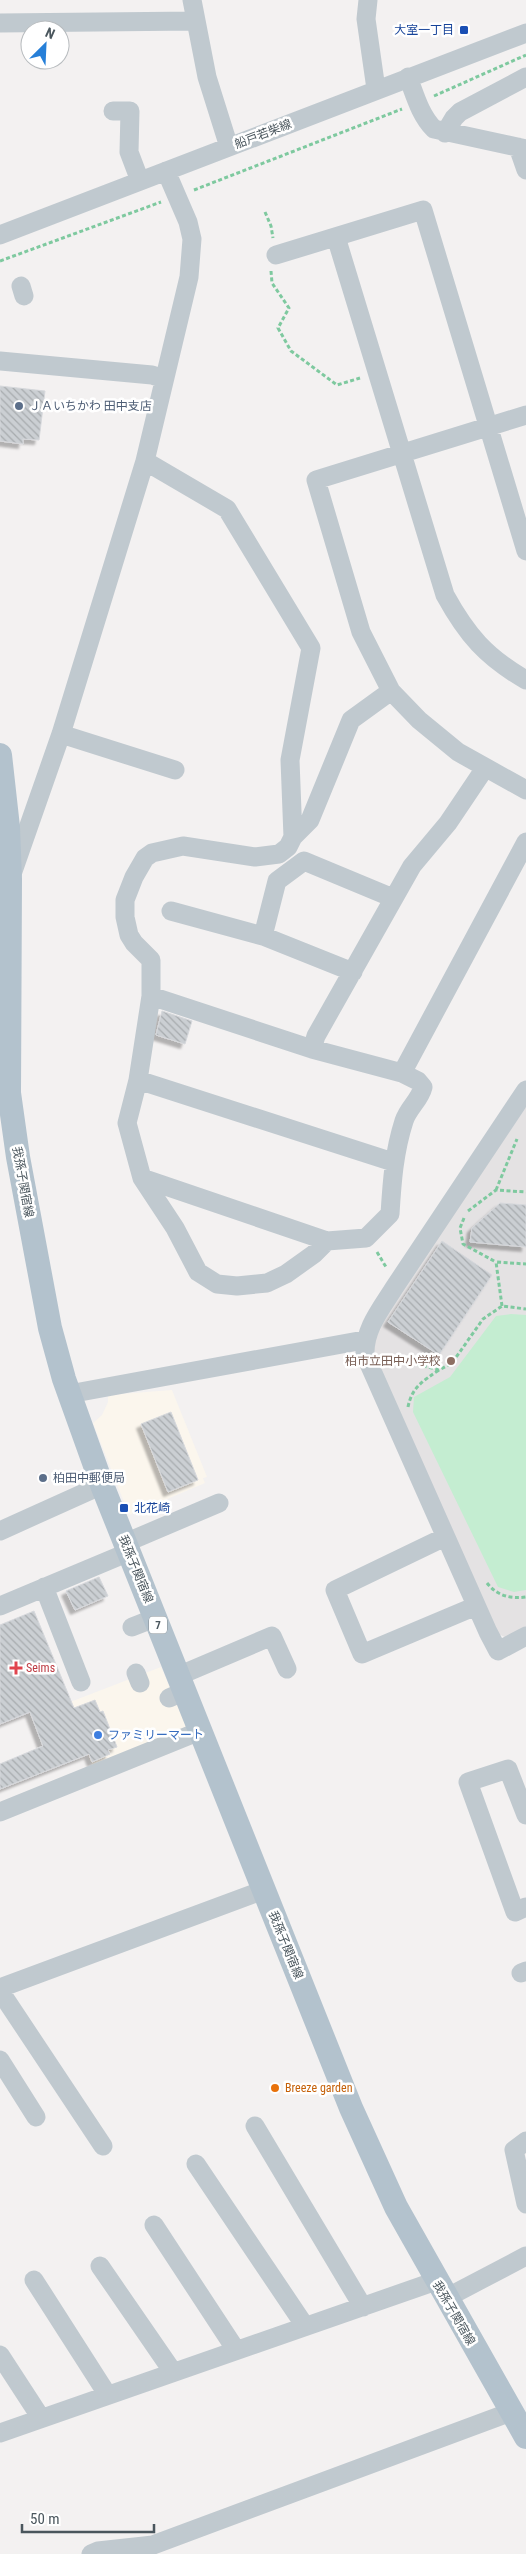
<svg xmlns="http://www.w3.org/2000/svg" width="526" height="2554" viewBox="0 0 526 2554" font-family="'Roboto Condensed','Noto Sans JP',sans-serif">
<style>
.commercial{fill:#fbf6ed}
.education{fill:#e4e2e3}
.green{fill:#c4edd1}
.building{fill:url(#building-back-hatch);stroke:#d6d8dc;filter:url(#shadow)}
.lines{fill:none;stroke-linecap:round;stroke-linejoin:round}
.path{stroke:#7ec99f;stroke-width:3;stroke-dasharray:4 2.5;stroke-linecap:butt}
.minor{stroke:#c0c9cf;stroke-width:19}
.major{stroke:#b3c2cd;stroke-width:24}
.transit-dot{fill:#1a4fb4;stroke:#fff;stroke-width:2}
.service-dot{fill:#5c6f8a;stroke:#fff;stroke-width:2}
.education-dot{fill:#8d6e63;stroke:#fff;stroke-width:2}
.health-dot{fill:#e0444e;stroke:#fff;stroke-width:2}
.shop-dot{fill:#3f7fe0;stroke:#fff;stroke-width:2}
.food-dot{fill:#e8710a;stroke:#fff;stroke-width:2}
.labels{text-anchor:middle;dominant-baseline:central;stroke-width:5;stroke-linejoin:round;paint-order:stroke}
.shield{fill:#fff;stroke:#80898e;stroke-width:1}
.shield-label{font-size:11px;font-weight:bold;fill:#4a565d}
.transit-label{font-size:12px;fill:#164399;stroke:#fff;text-anchor:end}
.street-label{font-size:12px;fill:#4a565d;stroke:#fff}
.service-label{font-size:12px;fill:#4e5e75;stroke:#fff;text-anchor:start}
.education-label{font-size:12px;fill:#785e54;stroke:#fff;text-anchor:end}
.health-label{font-size:12px;fill:#be3a42;stroke:#fff;text-anchor:start}
.shop-label{font-size:12px;fill:#366cbe;stroke:#fff;text-anchor:start}
.food-label{font-size:12px;fill:#c56008;stroke:#fff;text-anchor:start}
</style>
<defs>
<pattern id="building-back-hatch" width="6" height="6" patternUnits="userSpaceOnUse" patternTransform="scale(1.25)"><rect width="6" height="6" fill="#cbcfd3"/><path d="M-1 5l2 2M0 0l6 6M5-1l2 2" fill="none" stroke="#a7abae"/></pattern>
<filter id="shadow"><feDropShadow dx="-4.5" dy="4.5" stdDeviation="1" flood-color="#0004"/></filter>
</defs>
<rect width="100%" height="100%" fill="#f3f1f1"/>
<path class="commercial" d="M172,1390l35,87 -4,1 2,5 -76,32 -36,-92 9,-8 6,-13v-7z
M161,1667l27,63 -94,39 -29,-65z"/>
<path class="education" d="M522,1108h4v520l-19,10 -11,-5 -115,-251 -9,-41 8,-17z"/>
<path class="green" d="M511,1314l15,1v275l-12,2 -16,-5 -85,-175 1,-15 36,-20 46,-61z"/>
<path class="building" d="M0,386l45,5 -6,49 -16,-1v5l-23,-3z
M162,1011l30,10 -7,23 -29,-9z
M500,1203l26,2v42l-56,-5 2,-14z
M442,1241l50,34 -53,80 -51,-33z
M171,1412l27,68 -30,12 -27,-68z
M99,1577l9,19 -33,14 -9,-19z
M34,1611l40,97 21,-8 5,12 3,-1 14,36 -9,3 2,4 -18,8 -3,-8 -89,35v-25l43,-18 -13,-34 -30,12v-99z"/>
<g class="lines">
<path class="path" d="M434,96l92,-41
M194,190l208,-81
M265,212l6,14 2,12
M0,261l161,-59
M271,271l1,12 17,25 -11,20 13,23 46,34 23,-7
M496,1190l21,-51
M468,1211l28,-21 30,2
M464,1218l-4,10 3,16 33,18
M377,1252l9,15
M502,1306l-6,-44 30,2
M385,1356l54,14 13,-7 31,-44 19,-13 24,3
M408,1407c4,-20 15,-26 31,-37
M487,1583c10,13 24,16 39,14"/>
<path class="minor" d="M192,0l15,77 22,70
M368,0l-2,19 10,70
M0,23l195,-2
M408,77c7,18 12,38 26,52l92,20
M113,111h17l-1,41 11,29
M445,133l9,-15 6,-6 66,-35
M518,147l8,23
M0,235l526,-202
M336,237l109,358c22,40 41,62 81,85
M276,255l147,-45 103,341
M21,286l3,10
M0,361l152,14 12,4
M526,415l-210,65 45,152 30,59 28,29 39,32 68,38
M145,461l82,48 84,139 -21,112 3,77
M61,734l114,36
M12,874l49,-140 84,-273 44,-184 3,-38 -4,-17 -22,-51
M171,911l92,25 90,36
M263,936l14,-55 27,-20 89,37
M151,996v-36l-17,-17 -5,-8 -4,-18v-17l9,-23 11,-19 7,-5 31,-7 72,11 24,-3 9,-7 5,-10 17,-17 41,-100 40,-29
M312,1049l4,-13 96,-170 36,-43 37,-55
M402,1073l124,-231
M138,1080l255,82
M526,1090l-132,198c-13,21 -30,41 -29,67l123,277 10,19 28,-15
M142,1178l185,63 39,-3 24,-24c2,-32 4,-62 14,-93 4,-13 16,-21 19,-34l-5,-6 -16,-8 -90,-24 -161,-53 -13,84 -11,43 15,55 33,50 23,44 19,12 20,2 30,-3 19,-9 28,-20 13,-13
M69,1394l295,-54
M0,1531l102,-46
M445,1537l-110,53 27,64 114,-48
M125,1543l94,-40
M44,1587l37,95
M0,1606l129,-54
M132,1627l23,-9
M136,1673l4,10
M178,1676l94,-40 15,33
M169,1698l16,-7
M0,1812l200,-81
M526,1815l-18,-46 -40,13 47,130 11,-5
M521,1973l5,-2
M0,1988l264,-98
M0,1991l103,155
M0,2060l36,57
M255,2126l108,181
M526,2141l-12,9 12,54
M196,2164l109,162
M154,2225l82,125
M100,2266l73,106
M34,2280l73,114
M446,2298l80,-42
M0,2355l41,63
M0,2433l436,-152
M91,2554l7,-3 55,-6 358,-133"/>
<path class="major" d="M0,755l8,72 2,52 -1,214 9,64 32,171 14,51 38,106 249,623 45,99 130,230"/>
</g>
<g class="transit-dot">
<rect x="459" y="25" width="10" height="10" rx="2.5"/>
<rect x="119" y="1503" width="10" height="10" rx="2.5"/>
</g>
<g class="service-dot">
<circle cx="19" cy="406" r="5"/>
<circle cx="43" cy="1478" r="5"/>
</g>
<circle class="education-dot" cx="451" cy="1361" r="5"/>
<path class="health-dot" d="M13.5 1660.5h5v5h5v5h-5v5h-5v-5h-5v-5h5z"/>
<circle class="shop-dot" cx="98" cy="1735" r="5"/>
<circle class="food-dot" cx="275" cy="2088" r="5"/>
<g class="labels">
<rect class="shield" x="149" y="1616.5" width="18" height="17" rx="4"/>
<g class="shield-label">
<text x="158" y="1625">7</text>
</g>
<g class="transit-label">
<text x="454" y="30">大室一丁目</text>
<text x="134" y="1508" text-anchor="start">北花崎</text>
</g>
<g class="street-label">
<text transform="translate(263 134) rotate(-21)">船戸若柴線</text>
<text transform="translate(23 1182) rotate(80)">我孫子関宿線</text>
<text transform="translate(136 1569) rotate(68)">我孫子関宿線</text>
<text transform="translate(286 1945) rotate(68)">我孫子関宿線</text>
<text transform="translate(454 2313) rotate(60)">我孫子関宿線</text>
</g>
<g class="service-label">
<text x="29" y="406">ＪＡいちかわ 田中支店</text>
<text x="53" y="1478">柏田中郵便局</text>
</g>
<g class="education-label">
<text x="441" y="1361">柏市立田中小学校</text>
</g>
<g class="health-label">
<text x="26" y="1668">Seims</text>
</g>
<g class="shop-label">
<text x="108" y="1735">ファミリーマート</text>
</g>
<g class="food-label">
<text x="285" y="2088">Breeze garden</text>
</g>
</g>
<g transform="translate(45 45) rotate(24)"><circle r="24" fill="#ffffff" stroke="#b7bbbe"/>
<path d="M0-4L9 19L0 12L-9 19Z" fill="#267fd8"/>
<text y="-8" font-size="14" font-weight="bold" text-anchor="middle" fill="#4a565d">N</text>
</g>
<path d="M22 2524v8h132v-8" fill="none" stroke="#4a565d" stroke-width="2.5"/>
<text x="30" y="2524" font-size="15" fill="#4a565d" stroke="#ffffff" stroke-width="4" paint-order="stroke">50 m</text>
</svg>
